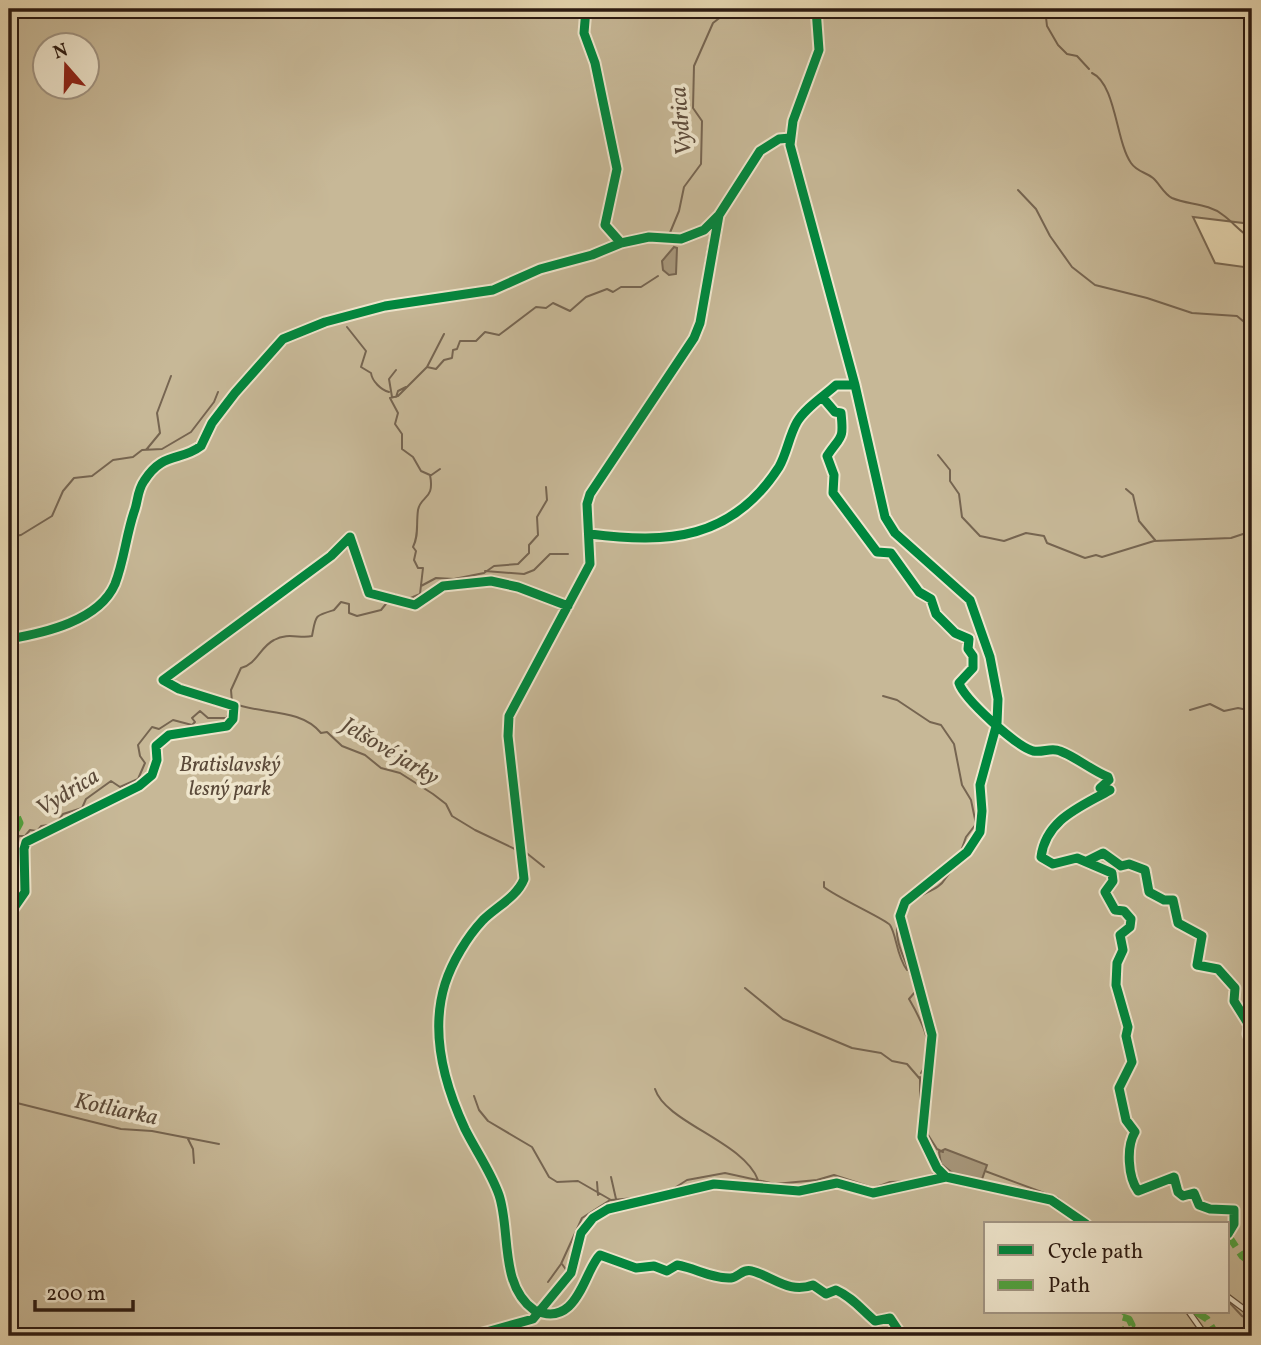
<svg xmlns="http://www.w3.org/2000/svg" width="1261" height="1345" viewBox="0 0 1261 1345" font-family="Vollkorn,serif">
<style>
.green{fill:#c7b897;stroke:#7a6954;stroke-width:2;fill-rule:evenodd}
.water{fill:#a7977b;stroke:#766551;stroke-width:2}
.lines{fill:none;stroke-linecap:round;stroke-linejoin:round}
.stream{stroke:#766551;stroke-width:2}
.minor-casing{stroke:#5b4a39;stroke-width:7}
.minor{stroke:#efe6cd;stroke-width:4.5}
.quiet{stroke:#51a13f;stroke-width:7;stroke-dasharray:14 7;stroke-linecap:butt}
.cycleway-casing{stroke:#efe6cd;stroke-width:13}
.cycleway{stroke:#00873e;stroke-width:9}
.labels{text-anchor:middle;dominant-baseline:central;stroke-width:7;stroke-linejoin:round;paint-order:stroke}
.park-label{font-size:21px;font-style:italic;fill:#5a4939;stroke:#efe6cd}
.water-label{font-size:23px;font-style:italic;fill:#5d4c3b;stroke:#efe6cd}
</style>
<rect width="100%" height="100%" fill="#e7d8b2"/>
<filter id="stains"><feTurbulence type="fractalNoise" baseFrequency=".00286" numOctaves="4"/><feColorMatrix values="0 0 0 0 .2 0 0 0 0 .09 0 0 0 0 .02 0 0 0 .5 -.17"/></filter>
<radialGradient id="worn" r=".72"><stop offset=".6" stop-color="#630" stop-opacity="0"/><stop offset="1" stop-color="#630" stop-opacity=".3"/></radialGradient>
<path class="green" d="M9,9h1243v215l-59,-7 22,46 37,5v1068h-1243zM46,46h42v42h-42zM986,1224h242v88h-242z"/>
<path class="water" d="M674,247l3,1 -1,26 -7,1 -6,-5 -1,-9z
M945,1149l42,16 -6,17 -27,-8 -13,-10 -2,-12z"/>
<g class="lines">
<path class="stream" d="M1045,9l2,17 11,19 9,9 10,2 12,13
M9,16l35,-7
M1092,73c24,11 24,69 39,90 6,9 15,9 22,15 6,5 11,16 19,20 16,7 36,5 51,17 10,7 17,17 29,24
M1018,190l18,19 14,27 22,31 23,18 52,13 45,15 45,3 12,10 3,15
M669,235l10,-24 5,-24 17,-23 1,-43 -9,-13 1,-42 19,-43 18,-14
M347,327l19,24 -5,16 10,6c1,8 10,17 18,19
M427,367l17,-33
M392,397l-3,-18 7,-9
M396,397l2,-6 8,-4
M146,450l14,-17 -3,-20 14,-37
M938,455l12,15v11l9,13 3,23 18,19 24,5 22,-8 18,3 3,7 38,15 11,-3 6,2 52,-16 77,-3 21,-7
M430,476l10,-7
M1126,489l7,6 6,26 16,19
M9,537l12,-2 31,-19 11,-25 11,-13 18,-2 21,-16 20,-3 9,-7 20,-1 29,-17 23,-30 4,-10
M485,571l39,3 10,-4 16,-16h18
M421,586l15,-8 18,1 30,-6 10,-7 24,-2 11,-11v-8l9,-10 -1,-18 10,-17 -1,-13
M883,696l14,4 33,22 11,3 13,19 8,41 9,15 5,24 -10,13 -6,17
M233,703c26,12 67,4 88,30l6,-1 15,14 23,9 16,13 19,5 33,21 13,10 6,12 23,14 44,21
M1190,710l20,-6 14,7 14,-3 14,3
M524,851l20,16
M824,882v5c12,10 63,33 66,38 7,11 6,30 17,45
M9,886l9,-2 5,-7 -7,-34 3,-7h6l5,-6 7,1 4,-5 15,-2 7,-10 19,-6 4,-9 25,-18 9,6 18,-8 7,-16 -5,-7 -2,-11 14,-18 7,2 14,-9 19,5 3,-3 -3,-4 8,-7 8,7h19l5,-16 -1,-12 10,-22c16,-4 19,-21 33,-28 14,-8 26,-1 38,-4 4,-21 2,-20 22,-26l7,-8 8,2v9l8,3 24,-6 13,-16 12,6 14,-6 3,-26h-5l-4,-8 2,-9 -3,-4c6,-12 3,-22 5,-37 3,-15 17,-10 12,-35l-9,-4 -8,-14 -11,-8v-15l-7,-10 3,-11 -8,-15 8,-2 29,-29 9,2 8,-9 8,-2 1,-8 4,-1 3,-8h16l9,-9 14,3 37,-28 10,1 7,-5 17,8 16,-14 21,-8 6,3 8,-5h20l17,-11
M903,918c4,-25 34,-24 42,-39 5,-7 10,-13 17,-19
M898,921c-6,24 14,47 17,71l-6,7c12,21 29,50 12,74
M745,988l38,31 69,29 29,5 11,8 15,3 13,15
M655,1089c11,34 88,52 103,91
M474,1096l5,14 9,11 44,26 17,30 8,5 21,-1 33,19 37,-3 25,-8 14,-9 38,-7 50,11 42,-4 17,-5 40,13 16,-6 28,-1 18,-8
M9,1101l112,28 31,2 67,13
M920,1124v-47
M925,1130l12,19 6,3
M188,1139l5,10 1,14
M985,1171l73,27 21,19
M611,1177l5,22
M597,1182l1,13
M1079,1224h1
M562,1264l5,7
M548,1282l13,-18 21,-46 28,-18
M1228,1301l14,15 10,4"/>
<g class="minor-casing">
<path id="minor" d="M803,98l-12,33 1,25 63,229 30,132c18,35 60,51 84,82 14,18 34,101 28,123 -4,21 -15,41 -17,62 -1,16 6,32 0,48 -15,37 -70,46 -80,84l32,119 -10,102 15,31 9,9 105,23 35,24
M1228,1297l24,18
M538,1312c-40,-23 -26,-80 -39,-117 -7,-22 -20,-42 -31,-62 -23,-42 -38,-97 -25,-144 7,-24 23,-50 40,-69 13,-13 34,-23 41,-41l-16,-158 82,-157 -3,-60 3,-10 104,-156 6,-15c5,-32 7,-66 15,-97 7,-26 46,-88 75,-88
M1189,1312l17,24
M472,1336l61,-17 38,-46 10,-40 12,-15 15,-9 106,-25 85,7 38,-8 36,10 73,-16"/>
</g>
<use href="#minor" class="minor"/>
<path class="quiet" d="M9,798l11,25 -9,17 4,14 7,8
M1228,1235l14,21 10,8
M1196,1312l11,7 10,17
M1113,1336l19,-11 -3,-6 -10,-3 3,-4"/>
<g class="cycleway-casing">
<path id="cycleway" d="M586,9l-2,24 11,30 22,106 -12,56 16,18
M816,9l3,41 -26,71 -3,24 65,240 30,132 10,16 75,67 20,57 8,42 -1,24 -17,62 2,26 -2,21 -13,20 -62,50 -5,14 32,119 -10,102 15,31 9,9 105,23 35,24
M719,215l-19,108 -6,15 -104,156 -3,10 3,60 -81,152 -1,20 16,143c-7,18 -28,28 -41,41 -16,17 -31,42 -38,64 -15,48 -1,100 20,145 11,22 26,43 34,66 12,36 0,90 35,115 44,20 50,-40 66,-55l36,13 18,-2 13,5 10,-6c18,3 36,14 54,13 8,-1 12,-10 21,-7 22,6 37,23 61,14l13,9 10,-4c16,7 26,20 39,31l15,-3 10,15 14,3
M823,398l12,14 6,1c3,28 0,22 -14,43l7,19 -1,18 44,59 14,1 28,39 12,7 5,15 19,19 14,6 -1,10 5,7v12l-14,15c5,16 57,63 74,68 10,2 18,-4 27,0 16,6 31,19 48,26l1,3 -9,8 10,2c-29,17 -64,29 -69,67l12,7 24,-6 35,15 1,8 -8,11 10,18 9,1 7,8 -1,8 -10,8 3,15 -6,13 -1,22 12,42 -2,9 6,26 -13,26 7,32 9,12c-9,15 -7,45 3,59l36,-14 4,15 5,4 11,-3 5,12 11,4 24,1v14l-6,10
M590,534c78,10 142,6 189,-67 8,-14 10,-31 18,-45 8,-14 27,-26 39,-37h19
M9,639c35,-6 90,-18 106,-55 9,-23 11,-48 19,-72 4,-10 3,-21 10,-31 19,-30 36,-19 57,-35l11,-23 23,-30 48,-54 42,-17 60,-16 108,-16 47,-21 52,-14 29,-12 28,-6 32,2 23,-9 15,-15 41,-64 19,-12 11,-1
M1087,861l16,-8 18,13 8,-2 16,6 4,22 15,8h9l5,23 24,13 -5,29 21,4 17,19 -1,13 15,24 -1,9 4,11
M9,915l16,-23 -1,-43 2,-7 113,-56 13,-11 5,-15 -1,-14 13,-11 58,-9 6,-7 1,-13 -55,-17 -16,-9 168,-124 19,-19 19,56 46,12 28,-19 48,-5 27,6 50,19
M472,1336l61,-17 38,-46 10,-40 12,-15 15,-9 106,-25 85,7 38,-8 36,10 73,-16"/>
</g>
<use href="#cycleway" class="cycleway"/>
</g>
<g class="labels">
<g class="park-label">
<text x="230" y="765">Bratislavský<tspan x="230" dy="24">lesný park</tspan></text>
</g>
<g class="water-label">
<text transform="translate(682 121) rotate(-95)">Vydrica</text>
<text transform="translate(390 752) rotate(31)">Jelšové jarky</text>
<text transform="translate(68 793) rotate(-32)">Vydrica</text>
<text transform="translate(116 1110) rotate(12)">Kotliarka</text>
</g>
</g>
<rect width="1261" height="1345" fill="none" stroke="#e7d8b2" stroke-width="35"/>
<rect x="10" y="10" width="1240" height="1324" fill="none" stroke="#2c1a11" stroke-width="3.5"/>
<rect x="18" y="18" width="1226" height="1310" fill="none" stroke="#2c1a11" stroke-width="2"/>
<rect x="984" y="1222" width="245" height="91" fill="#efe6cd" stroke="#a19482" stroke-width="2"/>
<rect x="998" y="1245" width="35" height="10" fill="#00873e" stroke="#a19482" stroke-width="2"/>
<text x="1048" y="1258" font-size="21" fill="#2c1a11">Cycle path</text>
<rect x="998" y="1280" width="35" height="10" fill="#51a13f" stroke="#a19482" stroke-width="2"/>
<text x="1048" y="1292" font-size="21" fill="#2c1a11">Path</text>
<g transform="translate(66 66) rotate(340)"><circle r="33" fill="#efe6cd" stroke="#a19482" stroke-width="2"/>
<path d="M0-5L12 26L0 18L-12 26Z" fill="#8f2418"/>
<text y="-10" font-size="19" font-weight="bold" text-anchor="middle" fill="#2c1a11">N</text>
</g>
<path d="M35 1300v10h98v-10" fill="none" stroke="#2c1a11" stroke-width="3.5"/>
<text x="46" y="1300" font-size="21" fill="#2c1a11" stroke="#efe6cd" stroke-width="5" paint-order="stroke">200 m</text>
<rect width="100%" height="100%" filter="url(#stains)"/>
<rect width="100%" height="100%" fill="url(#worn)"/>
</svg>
